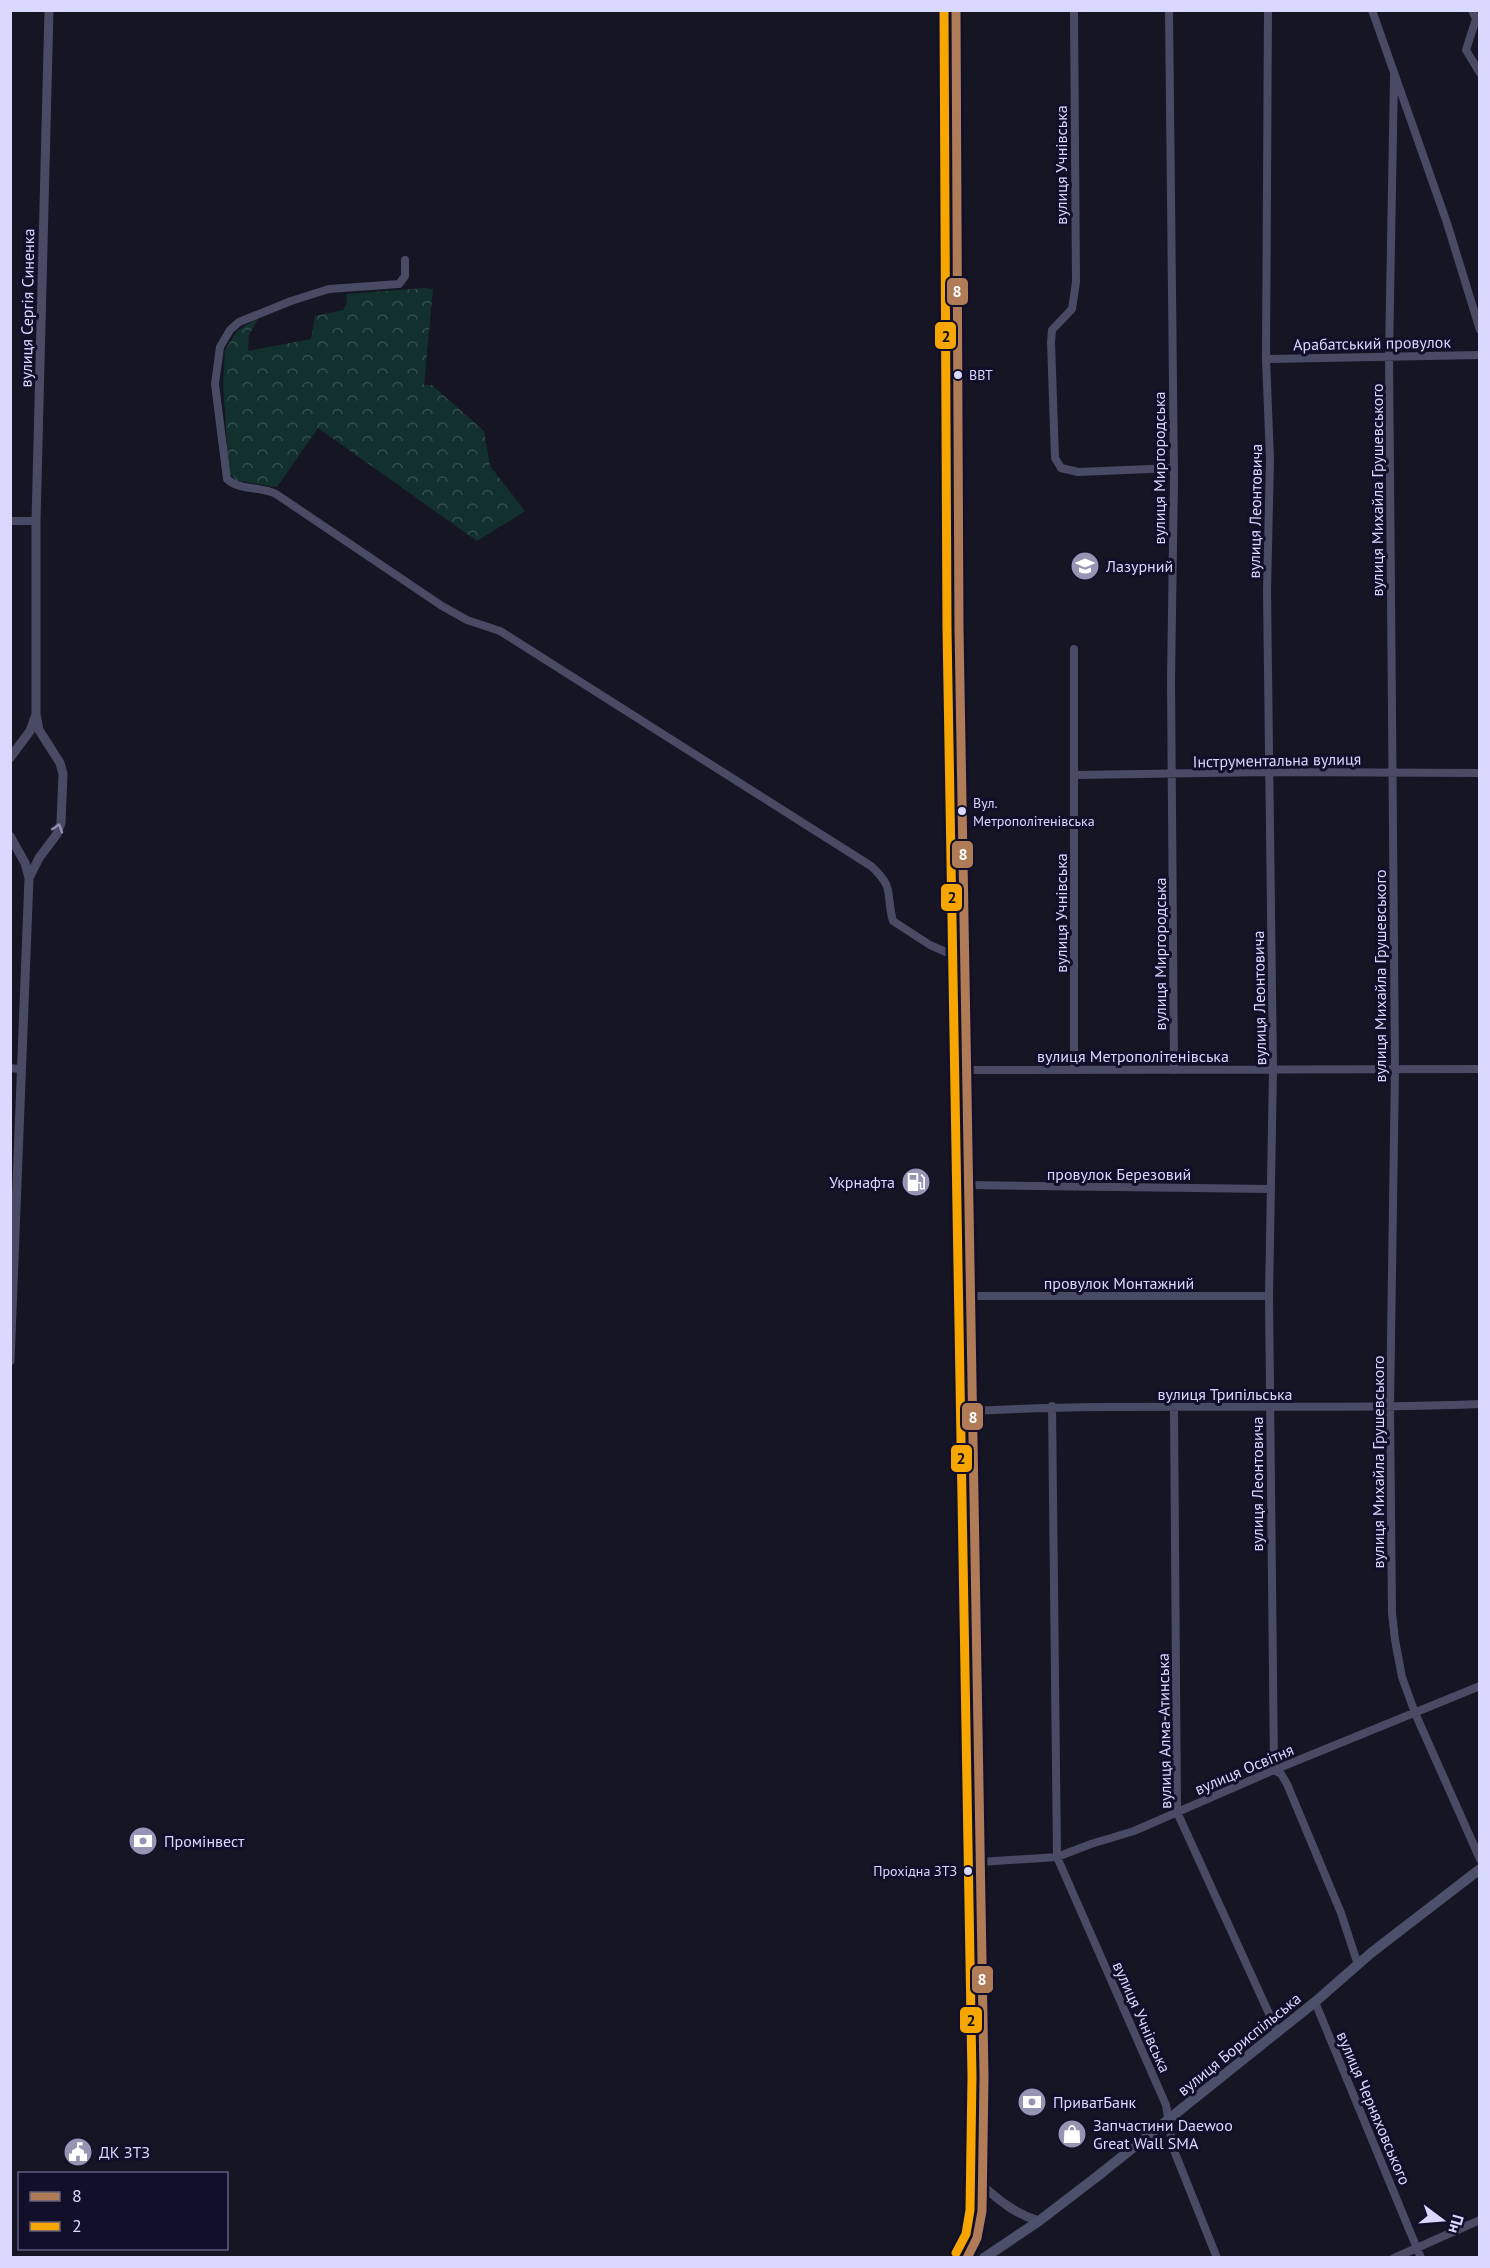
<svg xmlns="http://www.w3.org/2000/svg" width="1490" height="2268" viewBox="0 0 1490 2268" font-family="'PT Sans',sans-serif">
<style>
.forest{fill:url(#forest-crowns)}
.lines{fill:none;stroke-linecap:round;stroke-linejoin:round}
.minor{stroke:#494b65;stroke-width:8}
.tertiary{stroke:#494b65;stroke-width:9}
.secondary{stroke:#4d506b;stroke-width:10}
.bus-1-casing{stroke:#110f2a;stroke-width:14}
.bus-2-casing{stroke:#110f2a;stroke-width:14}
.bus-1{stroke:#b07c57;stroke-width:9}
.bus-2{stroke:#f7a600;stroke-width:9}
.oneway{stroke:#9192b2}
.bus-dot{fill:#d9d8ff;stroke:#110f2a;stroke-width:2}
.labels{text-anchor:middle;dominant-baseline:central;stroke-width:6;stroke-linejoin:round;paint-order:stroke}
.bus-label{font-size:14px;fill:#d9d8ff;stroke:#110f2a;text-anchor:start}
.street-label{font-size:16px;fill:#d9d8ff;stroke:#110f2a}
.poi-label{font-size:16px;fill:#d9d8ff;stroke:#110f2a;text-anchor:start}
.line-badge{stroke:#110f2a;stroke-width:2}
.badge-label{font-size:16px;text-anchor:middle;font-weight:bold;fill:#fff}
.pale-badge-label{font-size:16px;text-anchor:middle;font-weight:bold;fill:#111}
</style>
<defs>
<pattern id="forest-crowns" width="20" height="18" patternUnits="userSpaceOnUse" patternTransform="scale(1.5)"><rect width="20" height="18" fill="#12312e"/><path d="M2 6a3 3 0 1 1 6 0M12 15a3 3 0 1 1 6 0" fill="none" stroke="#344e4d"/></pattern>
</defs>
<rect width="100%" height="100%" fill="#161524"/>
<path class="forest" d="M425,288l8,1 -9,96h8l52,46 6,35 35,45 -48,30 -159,-113 -41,59 -40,-6 -8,-9 -6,-88 2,-34 12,-19 22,-14 -10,18 -1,16 63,-12 4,-23 28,-6 4,-8 -1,-8z"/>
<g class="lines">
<path class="minor" d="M1074,10l2,272 -4,27 -20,21 -1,12 4,116 6,10 17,4 96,-4
M1169,10l5,469 -3,201 3,390
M1268,10l-2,349 4,100 -3,132 6,478 -4,227 5,474 7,4 6,10 54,129 17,52
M1372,10l75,213 33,107
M1472,10l4,9 -10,31 14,23
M1394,76l-5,280 6,713 -5,338 2,206 3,27 7,37 13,36 65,146
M405,260v16l-6,8 -70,5 -38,12 -52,21 -9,8 -10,17 -5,37 12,95c13,12 34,7 49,15l166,112 25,14 33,11 371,235c25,23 14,27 22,55l37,24 34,15
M1266,359l214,-4
M10,521h26
M1074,775l196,-3 210,1
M10,1068l10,1
M1074,1069v-420
M966,1070l514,-1
M967,1185l304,4
M969,1296h300
M1052,1406l5,451 109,248 7,43 44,110
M1174,1408l3,404 100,219
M971,1411c169,-9 339,0 509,-7
M980,1862l77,-5 34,-13 43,-13 140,-61 206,-84
M1315,2002l106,256
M1394,2258l86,-38"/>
<path class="tertiary" d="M956,10l3,619 10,667 15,781 -2,134 -5,27 -10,20
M10,758l20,-27 5,-14
M10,836l15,27 4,15 -19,483
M29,878l10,-20 18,-24 4,-11 2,-49 -3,-11 -21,-33 -3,-16v-193l13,-511
M983,2186c18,16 33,28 56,35"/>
<path class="secondary" d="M984,2258l55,-37 60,-46 216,-173 56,-49 109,-84"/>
<g class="bus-1-casing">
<path id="bus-1" d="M956,10l3,619 25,1448 -2,134 -5,27 -10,20"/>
</g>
<g class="bus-2-casing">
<path id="bus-2" d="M944,10l3,619 25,1448 -2,133 -4,24 -10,19"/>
</g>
<use href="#bus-1" class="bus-1"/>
<use href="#bus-2" class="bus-2"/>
</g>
<defs><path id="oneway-chevron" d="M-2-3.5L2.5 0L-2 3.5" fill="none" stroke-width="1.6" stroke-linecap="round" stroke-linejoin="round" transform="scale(1.5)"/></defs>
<use class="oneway" href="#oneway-chevron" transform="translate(58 828) rotate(-72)"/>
<defs>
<g id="school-disc" transform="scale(1.5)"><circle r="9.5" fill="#9594b2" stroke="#110f2a"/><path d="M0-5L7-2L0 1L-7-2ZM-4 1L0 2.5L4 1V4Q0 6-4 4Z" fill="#fff"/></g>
<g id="fuel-disc" transform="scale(1.5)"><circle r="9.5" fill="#9594b2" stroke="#110f2a"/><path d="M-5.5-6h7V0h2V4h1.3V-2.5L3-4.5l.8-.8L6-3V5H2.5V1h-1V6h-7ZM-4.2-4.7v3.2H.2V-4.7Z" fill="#fff"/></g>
<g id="bank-disc" transform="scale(1.5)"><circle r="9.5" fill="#9594b2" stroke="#110f2a"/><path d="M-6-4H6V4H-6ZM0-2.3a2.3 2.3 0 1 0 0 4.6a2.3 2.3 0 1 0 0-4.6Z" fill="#fff"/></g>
<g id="shop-disc" transform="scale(1.5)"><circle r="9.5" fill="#9594b2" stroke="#110f2a"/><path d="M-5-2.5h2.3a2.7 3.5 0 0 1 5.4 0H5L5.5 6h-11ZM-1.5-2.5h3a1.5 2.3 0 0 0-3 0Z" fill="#fff"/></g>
<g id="civic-disc" transform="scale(1.5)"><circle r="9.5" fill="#9594b2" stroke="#110f2a"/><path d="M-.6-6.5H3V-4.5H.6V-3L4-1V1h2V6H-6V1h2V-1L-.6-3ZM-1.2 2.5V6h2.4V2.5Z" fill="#fff"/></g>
</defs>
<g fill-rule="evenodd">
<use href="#school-disc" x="1085" y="566"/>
<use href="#fuel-disc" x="916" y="1182"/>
<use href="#bank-disc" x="143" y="1841"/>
<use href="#bank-disc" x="1032" y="2102"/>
<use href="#shop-disc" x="1072" y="2134"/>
<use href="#civic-disc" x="78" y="2152"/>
</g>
<g class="bus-dot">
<circle cx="958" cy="375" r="5"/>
<circle cx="962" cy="811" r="5"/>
<circle cx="968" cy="1871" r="5"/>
</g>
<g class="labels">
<g class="bus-label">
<text x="969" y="375">ВВТ</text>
<text x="973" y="803">Вул.<tspan x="973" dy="18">Метрополітенівська</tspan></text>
<text x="957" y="1871" text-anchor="end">Прохідна ЗТЗ</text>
</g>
<g class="street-label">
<text transform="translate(1061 165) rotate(-90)">вулиця Учнівська</text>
<text transform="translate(27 308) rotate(-89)">вулиця Сергія Синенка</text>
<text transform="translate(1372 343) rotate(-1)">Арабатський провулок</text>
<text transform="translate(1159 468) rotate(-90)">вулиця Миргородська</text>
<text transform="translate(1377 490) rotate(-90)">вулиця Михайла Грушевського</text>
<text transform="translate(1255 511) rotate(-89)">вулиця Леонтовича</text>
<text transform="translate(1277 760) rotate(-1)">Інструментальна вулиця</text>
<text transform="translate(1061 913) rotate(-90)">вулиця Учнівська</text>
<text transform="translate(1160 954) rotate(-90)">вулиця Миргородська</text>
<text transform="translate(1380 976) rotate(-90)">вулиця Михайла Грушевського</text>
<text transform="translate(1259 998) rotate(-91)">вулиця Леонтовича</text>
<text x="1133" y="1056">вулиця Метрополітенівська</text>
<text x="1119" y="1174">провулок Березовий</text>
<text x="1119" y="1283">провулок Монтажний</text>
<text x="1225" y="1394">вулиця Трипільська</text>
<text transform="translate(1378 1462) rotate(-90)">вулиця Михайла Грушевського</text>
<text transform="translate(1257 1484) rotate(-90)">вулиця Леонтовича</text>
<text transform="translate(1164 1731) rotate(-91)">вулиця Алма-Атинська</text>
<text transform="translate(1244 1769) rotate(-23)">вулиця Освітня</text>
<text transform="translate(1142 2017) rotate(66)">вулиця Учнівська</text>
<text transform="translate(1239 2044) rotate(-39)">вулиця Бориспільська</text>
<text transform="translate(1374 2108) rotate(67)">вулиця Черняховського</text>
</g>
<g class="poi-label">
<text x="1106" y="566">Лазурний</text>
<text x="895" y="1182" text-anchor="end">Укрнафта</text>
<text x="164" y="1841">Промінвест</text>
<text x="1053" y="2102">ПриватБанк</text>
<text x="1093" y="2125">Запчастини Daewoo<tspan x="1093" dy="18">Great Wall SMA</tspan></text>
<text x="99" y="2152">ДК ЗТЗ</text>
</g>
</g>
<g class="line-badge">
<rect x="946" y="277" width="23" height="29" rx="6" fill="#b07c57"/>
<rect x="934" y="321" width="23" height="29" rx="6" fill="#f7a600"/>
<rect x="951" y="840" width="23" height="29" rx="6" fill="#b07c57"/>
<rect x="940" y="883" width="23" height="29" rx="6" fill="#f7a600"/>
<rect x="961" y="1402" width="23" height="29" rx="6" fill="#b07c57"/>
<rect x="950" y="1444" width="23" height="29" rx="6" fill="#f7a600"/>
<rect x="971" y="1965" width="23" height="29" rx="6" fill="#b07c57"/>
<rect x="959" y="2006" width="24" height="28" rx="6" fill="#f7a600"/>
</g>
<g class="badge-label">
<text x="957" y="297">8</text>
<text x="963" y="860">8</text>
<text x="973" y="1423">8</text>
<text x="982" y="1985">8</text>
</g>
<g class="pale-badge-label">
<text x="946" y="342">2</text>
<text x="952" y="903">2</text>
<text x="961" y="1464">2</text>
<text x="971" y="2026">2</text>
</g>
<rect width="1490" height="2268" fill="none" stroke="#d9d8ff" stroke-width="24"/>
<rect x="18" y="2172" width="210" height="78" fill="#110f2a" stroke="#615f7f" stroke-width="1.5"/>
<rect x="30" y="2192" width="30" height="9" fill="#b07c57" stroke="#615f7f" stroke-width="1.5"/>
<text x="72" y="2202" font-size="18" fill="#d9d8ff">8</text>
<rect x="30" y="2222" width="30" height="9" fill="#f7a600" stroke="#615f7f" stroke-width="1.5"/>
<text x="72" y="2232" font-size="18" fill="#d9d8ff">2</text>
<g transform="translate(1442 2220) rotate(106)" stroke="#110f2a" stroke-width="4.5" paint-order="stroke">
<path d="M0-4.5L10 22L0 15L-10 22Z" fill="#d9d8ff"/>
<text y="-9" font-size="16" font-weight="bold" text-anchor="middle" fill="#d9d8ff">Пн</text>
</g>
</svg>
